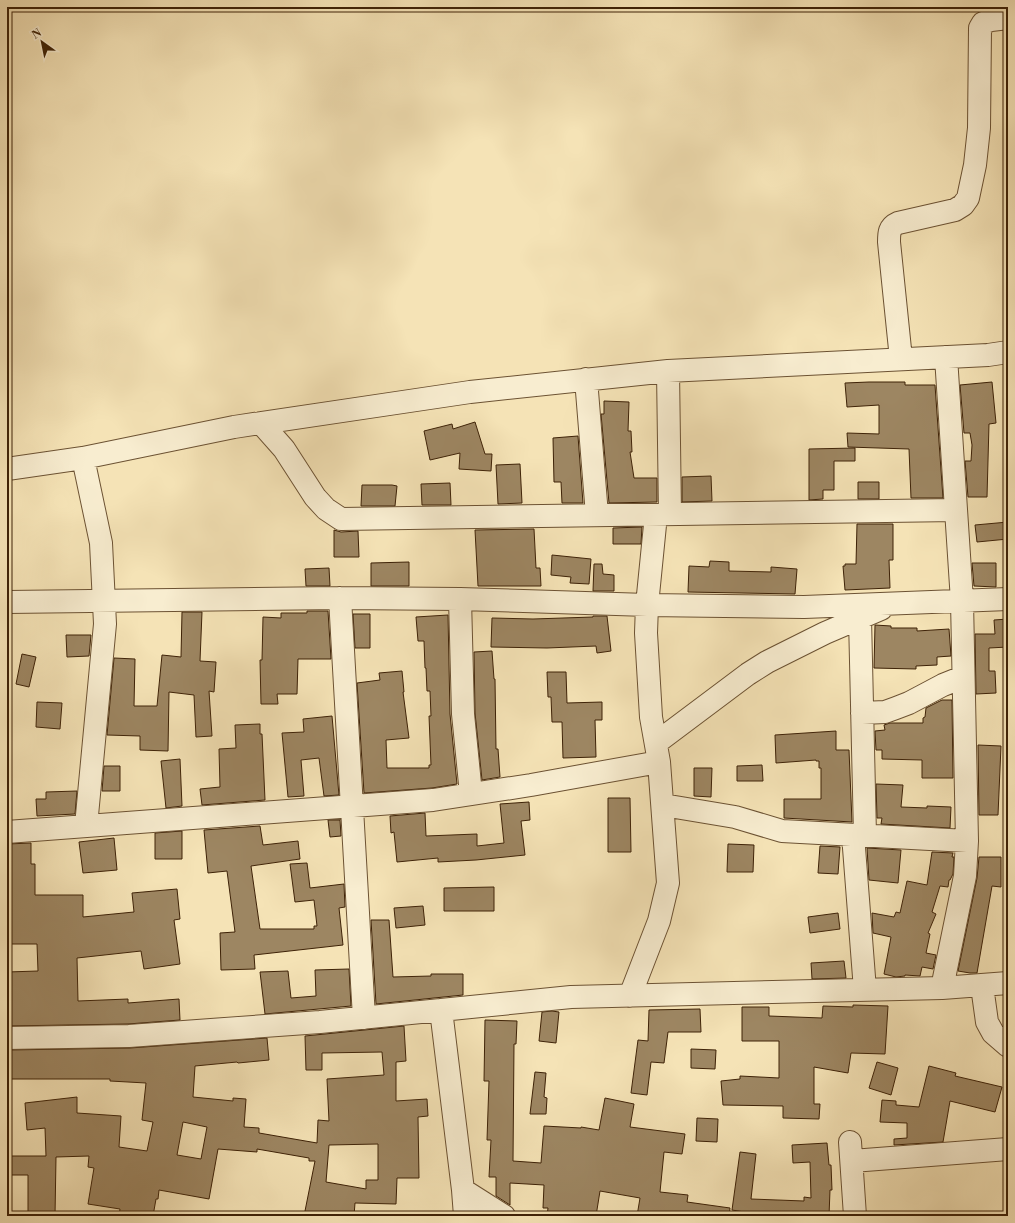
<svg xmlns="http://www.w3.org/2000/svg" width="1015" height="1223" viewBox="0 0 1015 1223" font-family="'Libre Bodoni',serif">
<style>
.building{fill:#9d8662;stroke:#3e2207;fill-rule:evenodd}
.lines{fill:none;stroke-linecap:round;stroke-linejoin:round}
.minor-casing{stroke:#6c5233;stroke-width:24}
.minor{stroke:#f8edd0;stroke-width:22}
</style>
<rect width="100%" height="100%" fill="#f5e3b6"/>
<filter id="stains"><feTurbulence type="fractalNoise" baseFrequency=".005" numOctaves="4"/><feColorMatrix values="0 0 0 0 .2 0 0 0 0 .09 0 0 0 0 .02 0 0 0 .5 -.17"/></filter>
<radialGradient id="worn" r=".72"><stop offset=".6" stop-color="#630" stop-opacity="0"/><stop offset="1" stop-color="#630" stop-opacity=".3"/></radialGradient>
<path class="building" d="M869,382h36v3h30l8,113h-32l-2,-49 -61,-2 -1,-14 32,1v-29l-32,2 -2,-24z
M992,382l4,41 -7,1 -2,73h-19l-3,-36h6l1,-16 -2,-12h-6l-4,-48z
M604,401l25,1 -1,29h3l1,21h-2l4,26h23v24l-48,1 -8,-89h3z
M475,422l10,32h7l-1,17 -32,-2 1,-16 -30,7 -6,-29 28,-7 1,5z
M578,436l5,67h-21l-1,-21h-7l-1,-44z
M855,448v13h-21v29h-11v9l-14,1v-51z
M520,464l2,39 -24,1 -2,-39z
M711,476l1,25 -30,1v-25z
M858,482h21v17h-21z
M450,483l1,22h-29l-1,-21z
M362,485h30l5,1 -2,20h-34z
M1008,522v17l-31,3 -2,-17z
M857,524h36v36h-4l1,28 -45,2 -2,-24h2v-2h11z
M642,527l-1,17h-28v-16z
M534,529l2,39h4l1,18h-63l-3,-56z
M334,530l7,2 17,-1 1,26h-25z
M552,555l39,4 -2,25 -19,-1 1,-6 -20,-2z
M710,561l19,1v9l42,1v-5l26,2 -2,25 -107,-2 1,-26 20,1z
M409,562v24h-38v-23z
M972,563h24v24l-22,-1z
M594,564h8l1,10 11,1v16h-21z
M329,568l1,18h-24l-1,-17z
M307,611h21l3,48h-33l-1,35h-20l1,10h-17l-1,-44h2l1,-43 18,1v-5h26z
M182,612h20l-2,49 16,1 -2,30 -5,-1 3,45 -16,1 -2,-42 -25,-3 -1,59 -28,-1v-14l-33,-1 7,-77 21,1 -1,47h23l5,-51 19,2z
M353,614h17v34h-15z
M448,615l2,99 7,70 -25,4 -68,5 -7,-110 23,-3 -1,-7 23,-2 2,21h-1l6,46 -23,2 1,28h42v-3h2l-2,-49h2l-1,-25h-3l-1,-23h-1l-1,-27h-6l-2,-24z
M593,616h14l4,35 -14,2 -1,-7 -49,2 -56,-1 1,-29 41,1 60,-2z
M1008,619v28l-19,1v23h6l1,22 -20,1 -1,-60h20l-1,-14z
M875,625l16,1v2h26v3l32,-2 2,27 -14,1v8l-21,1v3l-42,-1z
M66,635h25l-2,21 -22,1z
M492,651l2,28h1l1,70h2l2,28 -18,3 -7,-67 -1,-61z
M22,654l14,3 -7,30 -13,-3z
M547,672h19l1,31 35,-1v18h-7l1,37 -33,1 -1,-36h-10l-1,-25h-3z
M942,700h10l1,78h-31v-18l-40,-1v-9h-6l-1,-19 10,-1 -1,-5 6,-2h33v-5l2,-1 1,-9z
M37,702l25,1 -2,26 -24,-2z
M332,716l7,79 -15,1 -5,-38 -18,2 3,36 -16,1 -6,-64 22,-1 -1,-13z
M260,724v10h2l3,66 -63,5 -2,-16 20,-2 -1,-38 17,-1 -1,-23z
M836,731v19h13l3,72 -68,-4v-19h37v-31h-2v-7h-3v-1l-40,3 -1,-28z
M978,745l23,1 -3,69h-19z
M180,759l2,47 -16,2 -5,-47z
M762,765l1,16h-26v-15z
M104,766h16v25h-18z
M694,768h18l-1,29 -17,-1z
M876,784l27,1 -2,22 26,1v-2l24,1 -1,21 -69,-4 1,-6h-5z
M77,791l-2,23 -38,2 -1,-17h10v-7z
M608,798h22l1,54h-23z
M529,802l1,18 -9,1 4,34 -49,5 -38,2v-4l-41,4 -3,-30 -3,1 -1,-17 35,-3 1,23 51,-2v12l27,-3 -4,-39z
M328,820h12l1,16 -11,1z
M260,826l3,19 35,-4 2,18 -49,7 9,63h54v-3h3l-3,-26 -19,2 -5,-38 17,-1 3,25 34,-4 1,23 -6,1 4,37 -89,10 1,14 -34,1 -1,-37 15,-1 -8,-61 -19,2 -4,-43z
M182,831v28h-27v-26z
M114,838l3,32 -34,3 -4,-31z
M31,843v21h4v31h48v22l51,-5 -2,-19 45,-4 3,30 -6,1 6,44 -36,5 -3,-18 -64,7 1,43 50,-2v4l51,-4 1,21 -52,4 -121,2v-54l31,-1 -1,-27h-30v-100z
M728,844l26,1 -1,27h-26z
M820,846l20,1 -2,27 -20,-1z
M867,848l34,2 -3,33 -29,-3z
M932,852l21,1 -1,4h2l-1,17 -3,6h-1l-1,7 -8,-1 -8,26 4,2 -8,19 2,1 -4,19 10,2 -3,14 -11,-2 -2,9 -15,-1v1l-9,1 -12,-3 7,-37 -18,-4 -1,-20 22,4 2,-5 4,1 7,-32 20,4z
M979,857h22v30l-9,-1 -15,87h-7l-12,-2 19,-93z
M494,887v24h-50v-23z
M423,906l2,19 -29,3 -2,-20z
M838,913l2,16 -30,4 -2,-16z
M371,920h18l4,57 38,-1v-2h32v21l-87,9z
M844,961l2,17 -34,1 -1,-16z
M349,969l2,37 -86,8 -5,-42 28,-1 3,27 25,-2 -1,-26z
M853,1005l35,1 -3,48 -34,-1 -3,20 -34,-6v37h6l-1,15 -36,-1v-12l-60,-1 -2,-24 19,-2v-3l39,2v-37h-37v-34h27v9l53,2 1,-12 30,1z
M700,1009l1,23h-33l-4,31 -13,-1 -4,33 -16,-2 7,-53 10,1 1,-31z
M552,1011l7,1 -3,31 -17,-2 3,-29z
M485,1020l32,1 -1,23h-2l-1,117 28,2 3,-37 37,2v-1l18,3 6,-32 29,6 -4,23 55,7 -3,20 -18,-2 -4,40 28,3 -1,7 43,6 -1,8h-92l3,-18 -40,-7 -4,25h-49l1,-8h-5l1,-23 -34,-2v22l-14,-9v-19h-7l2,-37h-4l2,-59h-5z
M404,1026l2,35 -10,1v39l31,-2 1,17 -10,1 1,61h-22l-1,26 -41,-1 -1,13h-50l11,-55h-6v-3l-52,-9v3l-39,-3 -9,50 -50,-9 -1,9h-2l-3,17h-34l1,-7 -32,-5 6,-36 -6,-1 1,-11 -33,1 -1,59 -27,-1v-40h-21v-19h39l-1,-28 -18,2 -2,-27 52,-6v16l44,3 -2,31 28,4 6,-29 -11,-2 4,-37 -36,-2v-2h-103v-29l123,-2 137,-10 2,22 -31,3 -1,-1 -42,4 -2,31 40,4v-3l13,1 -2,28 15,1v5l58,10 1,-23 11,1 -2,-42 57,-4 -2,-23 -60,1v17h-16l-1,-34zM183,1122l24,5 -6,32 -24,-4zM378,1144v36h-12v9l-40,-7 3,-37z
M691,1049l25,1 -1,19 -24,-1z
M877,1062l21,6 -7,27 -22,-7z
M929,1066l27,7 -1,3 47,11 -7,25 -45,-11 -7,41 -49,3v-6l13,-1v-15l-27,-1 2,-22 14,1v4l23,2z
M535,1072l11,1 -2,24 3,1 -1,16h-16z
M697,1118l21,1 -1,23 -21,-1z
M827,1143l2,22h2l1,25h-2l-1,26 -48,-2v2h-24v-2l-25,-4 8,-58 16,2 -5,45 53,2v-4l7,1 -1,-36 -17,1 -1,-18z"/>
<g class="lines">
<g class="minor-casing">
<path id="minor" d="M901,359l-12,-117c0,-9 0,-15 9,-19l57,-13 8,-5 5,-7 7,-33 4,-37 1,-100 3,-5 8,-3 17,-2
M668,371l2,143
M586,379l11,136
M261,423l23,26 31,48 11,12 15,10 615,-9
M83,458l18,85 4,81 -19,202
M7,469l76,-11 151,-31 236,-35 198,-21 320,-16 20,-3
M340,598l24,420
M460,599l3,115 8,80
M7,602l333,-4 120,1 187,6 157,2 204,-8
M860,618l5,217
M862,713l23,-1 11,-4 13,-5 34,-18 20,-8
M656,743l92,-69 19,-12 58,-29 56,-24
M663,805l72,12 47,14 185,10
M7,832l426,-32 98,-15 128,-23
M853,835l12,155
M982,986l5,36 6,11 15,13
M942,988l23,-112 2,-35 -5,-240 -16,-244
M630,996l29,-75 9,-38 -9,-121 -8,-45 -5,-84 1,-28 9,-90
M441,1010l130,-13 371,-9 66,-5
M7,1038l122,-2 191,-14 121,-12 22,180 2,26
M850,1142l5,74
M852,1161l156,-12
M463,1190l41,26"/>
</g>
<use href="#minor" class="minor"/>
</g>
<rect width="1015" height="1223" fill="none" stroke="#f5e3b6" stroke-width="24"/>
<rect x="8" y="8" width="999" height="1207" fill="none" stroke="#3e2207" stroke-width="2"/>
<rect x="12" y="12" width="991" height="1199" fill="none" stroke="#3e2207"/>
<g transform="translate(42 42) rotate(327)" stroke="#f8edd0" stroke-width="3" paint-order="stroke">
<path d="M0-3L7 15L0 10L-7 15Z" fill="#3e2207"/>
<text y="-6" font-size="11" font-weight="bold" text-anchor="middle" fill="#3e2207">N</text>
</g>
<rect width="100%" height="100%" filter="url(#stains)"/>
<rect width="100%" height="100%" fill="url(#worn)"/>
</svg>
